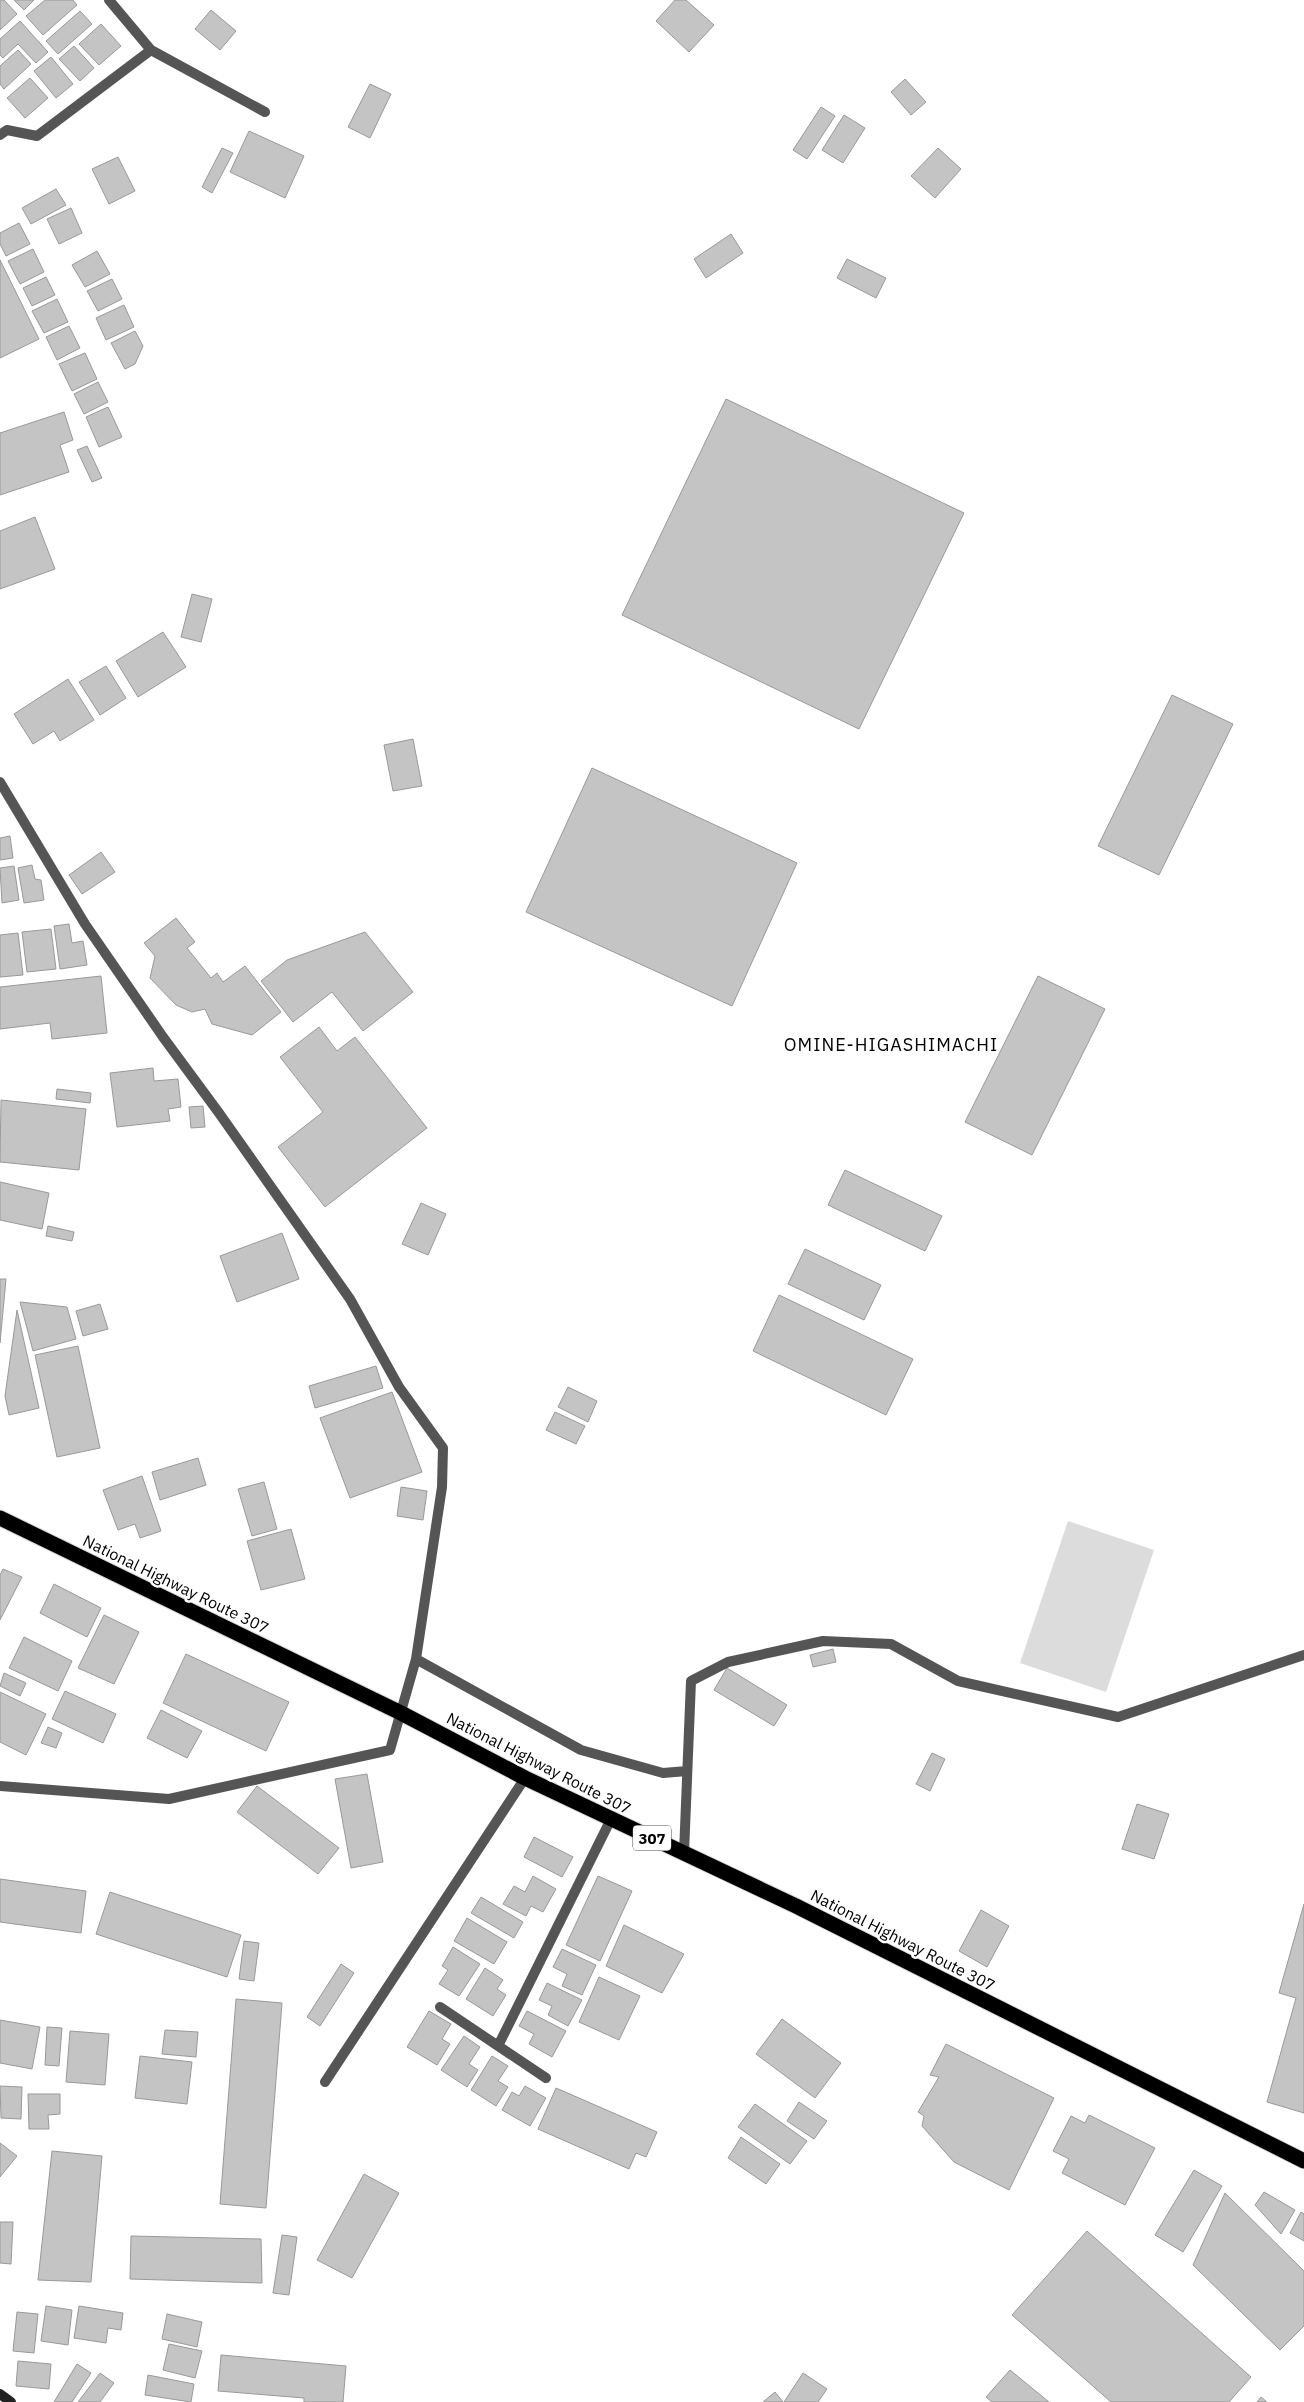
<svg xmlns="http://www.w3.org/2000/svg" width="1304" height="2402" viewBox="0 0 1304 2402" font-family="'IBM Plex Sans',sans-serif">
<style>
.green{fill:#dcdcdc}
.building{fill:#c4c4c4;stroke:#999}
.lines{fill:none;stroke-linecap:round;stroke-linejoin:round}
.highway-casing{stroke:#dbdbdb;stroke-width:17}
.street{stroke:#555;stroke-width:10}
.secondary{stroke:#222;stroke-width:10}
.highway{stroke:#000;stroke-width:15}
.labels{text-anchor:middle;dominant-baseline:central;stroke-width:5;stroke-linejoin:round;paint-order:stroke}
.shield{fill:#fff;stroke:#4c4c4c;stroke-width:1}
.shield-label{font-size:15px;font-weight:bold;fill:#000}
.street-label{font-size:16px;fill:#000;stroke:#fff}
.neighbourhood-label{font-size:18px;letter-spacing:1px;fill:#000;stroke:#fff}
</style>
<rect width="100%" height="100%" fill="#fff"/>
<path class="green" d="M1068,1521l86,29 -48,142 -86,-29z"/>
<path class="building" d="M0,0h4l13,14 -17,16z
M14,0h20l-10,10z
M45,0h28l4,5 -34,30 -17,-19z
M675,0h11l28,25 -25,27 -33,-31z
M211,10l25,21 -16,19 -25,-21z
M80,11l12,13 -34,30 -12,-13z
M20,21l28,31 -12,11 -18,-19 -15,14 -3,-3v-16z
M101,24l20,22 -22,19 -20,-21z
M74,46l20,22 -14,13 -21,-22z
M18,50l13,14 -27,25 -4,-5v-18z
M51,57l22,27 -17,14 -22,-27z
M30,78l18,20 -23,20 -18,-20z
M905,79l21,23 -15,13 -20,-23z
M370,84l21,10 -21,44 -22,-11z
M821,107l14,9 -28,43 -14,-9z
M844,115l21,13 -22,35 -21,-13z
M249,131l55,25 -19,42 -55,-26z
M222,148l11,5 -21,40 -10,-6z
M938,148l23,21 -26,29 -24,-22z
M118,157l17,34 -26,13 -17,-35z
M56,189l10,16 -35,19 -9,-16z
M71,208l11,25 -23,11 -12,-25z
M19,223l11,21 -24,12 -6,-12v-11z
M731,234l12,19 -37,25 -12,-19z
M33,249l11,23 -24,12 -12,-23z
M97,251l13,23 -25,13 -13,-22z
M847,259l39,19 -10,20 -39,-20z
M0,260l39,79 -39,19z
M46,277l9,18 -23,11 -9,-18z
M112,279l10,20 -24,12 -11,-20z
M57,299l11,23 -24,11 -12,-22z
M124,305l10,22 -28,13 -10,-22z
M69,326l11,22 -23,12 -11,-23z
M135,331l8,15 -8,18 -10,5 -14,-26z
M85,353l12,26 -25,12 -13,-27z
M98,382l10,20 -24,12 -10,-20z
M726,399l238,114 -105,216 -237,-114z
M108,407l14,30 -23,10 -13,-30z
M64,412l9,28 -13,5 9,27 -69,23v-62z
M87,446l15,32 -10,4 -15,-32z
M35,517l20,52 -55,20v-58z
M192,594l20,5 -11,43 -20,-5z
M163,632l23,35 -48,30 -22,-36z
M106,666l20,32 -26,17 -21,-33z
M68,679l26,41 -34,21 -6,-10 -21,13 -19,-30z
M1172,695l61,29 -74,151 -61,-29z
M413,739l9,47 -29,5 -9,-46z
M592,768l205,95 -65,143 -206,-94z
M10,836l3,22 -13,2v-22z
M101,852l14,20 -33,22 -13,-19z
M32,865l3,14 6,1 3,20 -20,3 -6,-35z
M14,866l5,34 -17,3 -2,-35z
M176,918l19,24 -8,6 24,30 6,-5 6,9 22,-16 36,46 -29,23 -40,-11 -7,-15 -13,3 -16,-7 -26,-27 5,-22 -11,-13z
M69,924l3,19 11,-2 4,24 -27,4 -6,-43z
M51,929l5,40 -29,3 -5,-40z
M365,932l48,60 -50,39 -31,-39 -39,30 -32,-41 26,-21z
M18,933l5,42 -23,2v-42z
M101,976l6,57 -55,6 -2,-16 -50,6v-42z
M1038,976l67,33 -73,146 -67,-33z
M319,1027l18,24 18,-14 72,91 -102,79 -47,-60 45,-35 -43,-55z
M153,1068l1,13 24,-2 3,28 -13,2 2,12 -53,6 -7,-54z
M57,1089l34,4 -1,10 -34,-4z
M1,1100l85,9 -7,61 -79,-8z
M203,1106l2,21 -14,1 -2,-21z
M845,1170l97,46 -17,35 -97,-46z
M0,1182l49,11 -7,36 -42,-9z
M421,1203l25,11 -18,41 -26,-11z
M48,1226l26,6 -2,9 -26,-5z
M282,1233l17,46 -62,23 -17,-46z
M805,1249l76,36 -17,35 -76,-36z
M0,1279h6l-6,64z
M779,1295l134,64 -27,56 -133,-64z
M20,1302l47,5 9,32 -43,12z
M100,1304l8,25 -25,7 -7,-25z
M17,1310l22,98 -30,7 -4,-19z
M78,1346l22,102 -43,9 -22,-102z
M376,1366l7,22 -68,20 -6,-22z
M568,1387l29,14 -9,21 -30,-15z
M392,1392l30,80 -72,26 -30,-80z
M555,1412l30,14 -9,18 -30,-14z
M198,1458l8,27 -46,15 -8,-28z
M142,1476l19,55 -21,7 -5,-14 -17,6 -15,-40z
M264,1482l13,47 -25,7 -14,-47z
M401,1487l26,4 -4,29 -26,-4z
M291,1529l14,50 -44,11 -14,-49z
M3,1569l19,8 -22,43v-45z
M54,1584l47,24 -14,29 -47,-24z
M104,1615l35,17 -25,52 -36,-16z
M24,1637l48,24 -14,30 -49,-23z
M833,1649l3,13 -23,5 -3,-12z
M186,1654l103,48 -23,49 -103,-48z
M727,1668l60,37 -13,21 -60,-36z
M4,1673l22,10 -6,13 -20,-10z
M65,1691l51,23 -13,29 -51,-24z
M0,1692l46,22 -20,41 -26,-13z
M161,1710l41,21 -15,27 -40,-20z
M48,1727l14,6 -6,15 -15,-5z
M932,1753l13,6 -15,32 -14,-7z
M367,1774l16,88 -32,6 -16,-89z
M257,1786l82,62 -21,26 -81,-62z
M1137,1804l32,10 -15,45 -32,-10z
M534,1837l39,20 -11,20 -38,-20z
M533,1876l23,13 -13,23 -12,-6 -5,10 -23,-12 11,-18 11,6z
M598,1876l34,15 -32,70 -34,-16z
M0,1879l86,12 -5,42 -81,-11z
M110,1892l131,43 -14,42 -131,-43z
M481,1897l42,25 -9,16 -43,-25z
M1304,1904v209l-37,-11 29,-104 -17,-5z
M981,1910l28,16 -22,41 -28,-16z
M467,1918l40,24 -13,22 -40,-23z
M624,1925l60,29 -22,39 -56,-27z
M244,1941l15,2 -5,38 -15,-2z
M453,1947l27,17 -21,32 -20,-12 9,-14 -6,-4z
M562,1949l34,16 -14,30 -20,-9 5,-12 -14,-7z
M341,1964l13,9 -34,53 -13,-9z
M485,1968l18,12 -6,9 9,6 -13,21 -27,-17z
M599,1977l41,19 -21,44 -40,-18z
M547,1983l35,17 -14,26 -20,-11 4,-9 -13,-6z
M236,1999l46,4 -16,205 -46,-4z
M429,2011l22,13 -9,15 8,5 -13,21 -30,-18z
M527,2011l39,20 -14,26 -23,-13 5,-10 -15,-8z
M782,2019l59,44 -26,35 -59,-44z
M0,2020l40,7 -8,42 -32,-6z
M47,2027l15,1 -3,38 -14,-1z
M165,2030l33,2 -2,25 -34,-3z
M70,2031l39,3 -4,51 -39,-3z
M464,2036l16,11 -11,17 9,6 -11,17 -26,-17z
M946,2044l108,54 -45,92 -55,-28 -32,-36 2,-10 -6,-4 21,-35 -9,-2z
M140,2056l52,6 -5,42 -52,-6z
M492,2056l16,10 -10,15 10,6 -12,19 -25,-16z
M0,2086l22,1 -1,32 -20,-1z
M525,2086l21,12 -16,28 -28,-16 10,-18 7,4z
M556,2088l101,44 -11,25 -10,-4 -7,16 -91,-40z
M28,2094h32v20l-12,1 1,14h-20z
M799,2102l28,19 -13,18 -27,-18z
M755,2104l52,37 -17,23 -52,-37z
M1089,2115l66,33 -30,57 -63,-32 7,-14 -16,-8 18,-35 14,7z
M741,2137l39,27 -14,20 -38,-26z
M0,2143l17,13 -17,21z
M52,2151l50,5 -11,126 -53,-2z
M1194,2170l28,16 -39,66 -28,-17z
M364,2174l35,19 -47,85 -35,-18z
M1264,2192l31,18 -14,24 -26,-29z
M1225,2193l79,78v55l-24,24 -87,-85z
M1301,2212l3,2v27l-14,-8z
M0,2222h13l-2,42 -11,-1z
M1087,2231l164,146 -22,25h-118l-99,-87z
M282,2235l15,2 -8,58 -16,-2z
M131,2236l130,3 1,44 -132,-4z
M46,2306l26,4 -4,35 -27,-4z
M79,2306l44,7 -2,17 -13,-2 -2,15 -32,-5z
M17,2312l21,2 -4,39 -21,-2z
M167,2314l35,8 -5,25 -35,-8z
M169,2344l33,7 -7,27 -32,-8z
M221,2355l125,11 -3,36h-39v-4l-86,-7z
M18,2361l33,3 -2,25 -33,-3z
M77,2364l14,9 -19,29h-18z
M1010,2370l39,32h-57l-6,-5z
M100,2373l14,10 -14,19h-22z
M803,2373l24,16 -9,13h-34z
M148,2375l46,9 -3,18 -46,-7z
M775,2392l8,10h-20z
M1261,2397l6,5h-10z"/>
<g class="lines">
<g class="highway-casing">
<path id="highway" d="M0,1518l401,195 124,65 271,128 508,255"/>
</g>
<path class="street" d="M109,0l42,50
M0,135l7,-5 30,6 114,-86 114,62
M0,782l85,142 78,113 56,76 131,186 49,88 44,61 -1,39 -26,172 -26,91 -221,49 -169,-13
M416,1659l165,91 82,23 24,-2
M684,1853l7,-172 37,-19 95,-21 68,3 67,37 160,36 186,-62
M440,2007l106,71
M498,2046l113,-227
M325,2082l200,-304"/>
<path class="secondary" d="M0,2394l11,8"/>
<use href="#highway" class="highway"/>
</g>
<g class="labels">
<rect class="shield" x="633" y="1825.5" width="38" height="25" rx="4"/>
<g class="shield-label">
<text x="652" y="1838">307</text>
</g>
<g class="street-label">
<text transform="translate(176 1584) rotate(26)">National Highway Route 307</text>
<text transform="translate(539 1763) rotate(27)">National Highway Route 307</text>
<text transform="translate(903 1940) rotate(27)">National Highway Route 307</text>
</g>
<g class="neighbourhood-label">
<text x="891" y="1044">OMINE-HIGASHIMACHI</text>
</g>
</g>
</svg>
